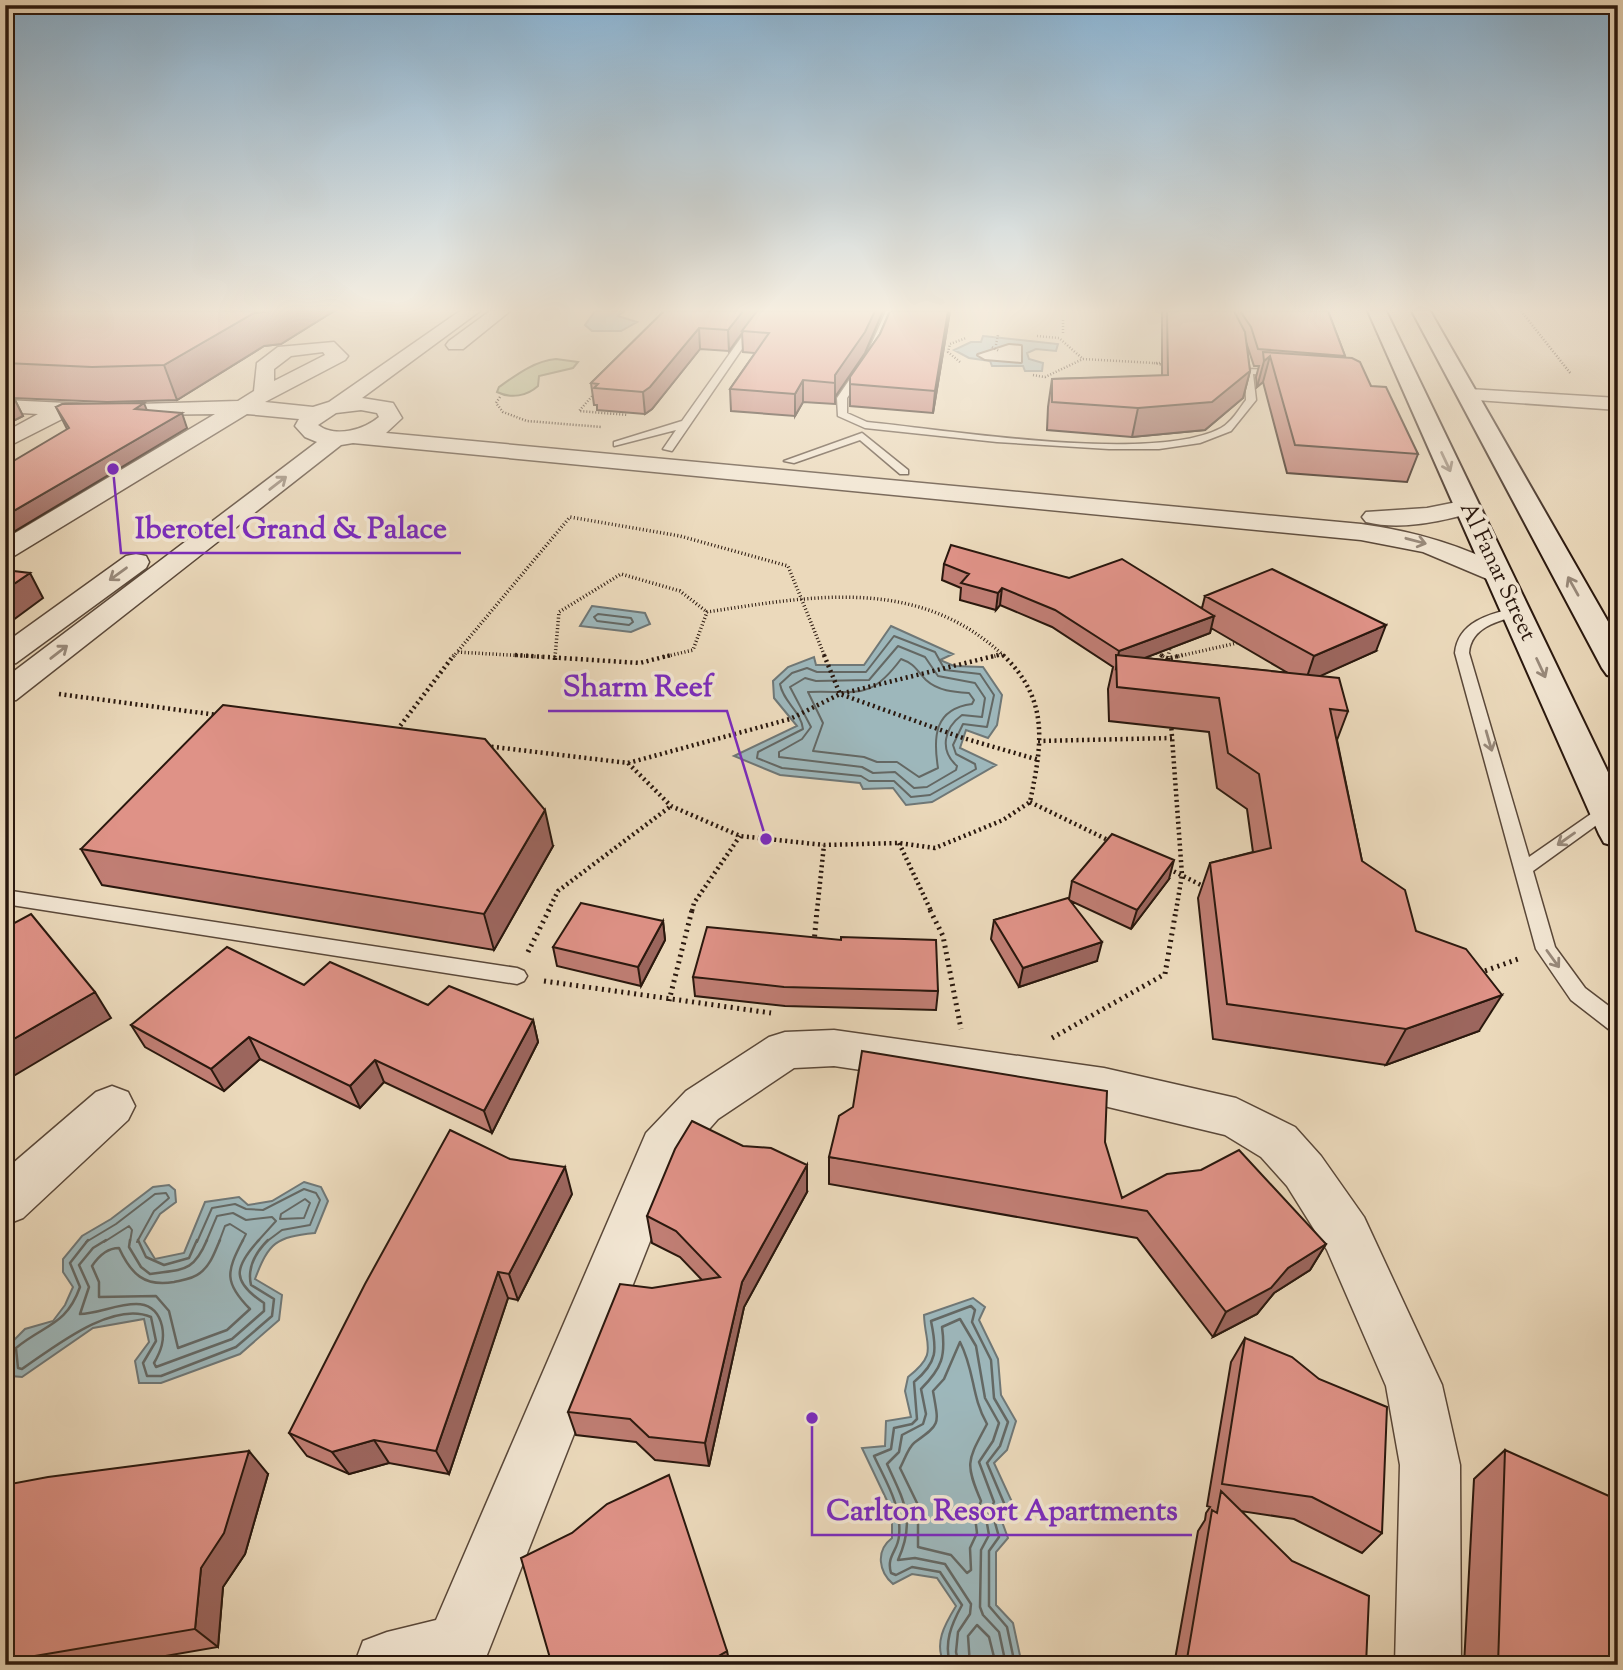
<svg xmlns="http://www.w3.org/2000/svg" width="1623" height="1670" viewBox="0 0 1623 1670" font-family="'Sorts Mill Goudy',serif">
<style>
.green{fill:#b6bf91;stroke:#706c50;stroke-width:2}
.water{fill:#9db7bb;stroke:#6f7776;stroke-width:2}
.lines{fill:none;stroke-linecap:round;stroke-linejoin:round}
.shore-far1{stroke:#646864;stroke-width:2}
.shore{stroke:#646864;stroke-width:2.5}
.service-casing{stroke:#5a4839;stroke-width:3}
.pedestrian-casing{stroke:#5a4839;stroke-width:4}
.minor-casing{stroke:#5a4839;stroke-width:3}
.secondary-casing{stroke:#2a180e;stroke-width:4}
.path-far3{stroke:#2a180e;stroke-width:2.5;stroke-dasharray:1 2;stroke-linecap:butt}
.path-far2{stroke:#2a180e;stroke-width:3.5;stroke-dasharray:1 2.5;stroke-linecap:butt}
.path-far1{stroke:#2a180e;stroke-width:4.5;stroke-dasharray:2 3.5;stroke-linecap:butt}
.path{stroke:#2a180e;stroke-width:5;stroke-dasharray:2 4.5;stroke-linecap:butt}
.service{fill:#f2e6d3;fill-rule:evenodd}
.pedestrian{fill:#f2e6d3;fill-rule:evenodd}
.minor{fill:#f2e6d3;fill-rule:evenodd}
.secondary{fill:#f2e6d3;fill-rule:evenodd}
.path-bridge{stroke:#2a180e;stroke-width:2.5;stroke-dasharray:1 2;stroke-linecap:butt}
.wall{fill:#c07e74;stroke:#2a180e;stroke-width:2;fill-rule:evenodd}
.shaded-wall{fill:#9c665e;stroke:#2a180e;stroke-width:2}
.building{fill:#df9287;stroke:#2a180e;stroke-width:2}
.oneway{stroke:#98897a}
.labels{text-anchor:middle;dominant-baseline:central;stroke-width:7;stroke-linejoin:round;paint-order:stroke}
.far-street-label{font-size:23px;fill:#2a180e;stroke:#f2e6d3}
.leader{fill:none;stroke:#7b2cbf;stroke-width:2.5}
.callout-dot{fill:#7b2cbf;stroke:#f2e6d3;stroke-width:2.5}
.callout-label{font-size:30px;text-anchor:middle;font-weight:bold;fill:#7b2cbf;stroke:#f2e6d3;stroke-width:7;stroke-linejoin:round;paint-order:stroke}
</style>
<rect width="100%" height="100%" fill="#ebd9bb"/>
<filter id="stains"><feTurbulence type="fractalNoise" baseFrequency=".00286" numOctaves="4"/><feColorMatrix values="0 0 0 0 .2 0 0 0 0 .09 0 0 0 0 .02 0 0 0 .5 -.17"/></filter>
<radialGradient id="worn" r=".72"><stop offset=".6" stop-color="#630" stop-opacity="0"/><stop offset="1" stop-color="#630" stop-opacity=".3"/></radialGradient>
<path class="green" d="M556,359l22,3 -5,6 -34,8 -1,10c-11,10 -27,13 -41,6l2,-5c17,-12 35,-26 57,-28z"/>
<path class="water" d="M595,311h29l-6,5 19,6 -16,9h-29l-7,-6z
M983,336l75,8 -2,7 -20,-2 -9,4 2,6 14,4 -1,8h-17l-2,-5h-31l-2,-5 -21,-3 -15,-8 17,-8h10z
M592,606l53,7 5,11 -19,8 -51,-6z
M891,626l62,28 -13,6 14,6 29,1 19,28 -5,30 -9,13 -22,-8 -6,18 36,17 -64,37 -26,3 -13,-17 -30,1 -3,-6 -80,-8 -46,-19 63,-30 -23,-28 -1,-17 15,-14 26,-10 2,8h48z
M304,1182l17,5 7,14 -13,32c-39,4 -46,9 -60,46l27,16 -3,25 -39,34 -79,29h-22l-4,-22 14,-19 -5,-23 -51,9 -71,49 -11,-1 -3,-30 17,-17 28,-8 12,-16 8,-18 -10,-15v-13l19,-23 29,-17 42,-32 16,-2 6,5 1,12 -16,12 -16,27 11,18 29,-6 21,-51 34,-5 9,8 24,-4z
M973,1298l12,9 -6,13 19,39 3,36 15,26 -9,29 -13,13 19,41 -12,15 7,19 -12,14v53l17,18 9,42h-77c-12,-21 0,-41 11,-59l-19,-28 -25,-4 -19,10c-14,-12 -18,-33 -1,-46v-27l-30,-63 23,-2 1,-25 25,-4 -6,-26 3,-14c31,-24 17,-31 16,-62z"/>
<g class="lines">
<path class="shore-far1" d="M598,614l33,4 2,4 -4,3 -32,-4 -3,-4z
M894,636l41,16 10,18 35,4 14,21 -7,32 -24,-3 -10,21 3,9 19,10 1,5 -46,26 -19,2 -17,-16h-25l-8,-5 -79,-8 -25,-10 1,-6 45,-23c-2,-18 -20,-27 -23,-45l12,-11 15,-5 10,4h49z
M898,646l27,11 13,19 37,7 10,15 -3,19 -20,-2c-18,13 -23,35 -5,51l-1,4 -29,17 -13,1 -19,-16 -22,1 -11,-6 -83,-10v-5l23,-13 9,-12 -21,-40 15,-9 11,3 53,-1z
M901,659c14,5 15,11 25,21 12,11 28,12 43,13l5,7 -2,4c-38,5 -39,33 -34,64l-19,9 -22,-15h-20l-13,-5 -51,-6 10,-28 -15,-31c50,-2 61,10 93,-33z
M305,1199l5,4 -6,15 -24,1 1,-5z
M86,1242l30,-18 39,-30 11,-1 3,5 -15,13 -17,31
M104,1242l25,-16 3,4 -2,12
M197,1242l15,-34 23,-4 11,5 17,1 41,-21 12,4 4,7 -10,25 -28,5 -16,12
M206,1242l11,-26 16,-3 13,7 26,-3 4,4 -19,21
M219,1242l6,-16 5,-2 16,10 -4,8"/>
<path class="shore" d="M88,1240l-18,23 10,24c-14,39 -35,37 -64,61l2,20 4,1c31,-21 90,-69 129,-52l5,24 -13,22 4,13h14l75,-29 36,-31 2,-17 -23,-14c-4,-17 5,-33 17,-45
M106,1240l-13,8 -14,17 10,22 -9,27c27,0 72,-29 82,12 3,14 -1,25 -8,37l2,4 76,-28 32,-28v-8c-32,-21 -31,-35 -5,-63
M130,1240l-1,7 12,20 9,7c33,-5 43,-1 57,-34
M138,1240l8,17 18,8 25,-7 8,-18
M220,1240c-5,11 -9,25 -20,33 -7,6 -17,7 -26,9 -30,5 -43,-8 -55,-34 -12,0 -21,9 -27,18l7,16v15l57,-1 13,15 9,37 49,-18 23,-21c-26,-26 -24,-37 -7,-69
M960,1342c15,29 11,54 27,82 -19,36 -23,38 -6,77l-6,16 2,16 -7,15 1,22 -4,3 -16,-18 -33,-8v-42l-18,-37c4,-7 8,-20 14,-25 27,-20 25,-17 19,-52l11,-12z
M950,1665c-6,-23 1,-40 12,-60l-22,-33 -28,-5 -16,8 -5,-2c-5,-17 7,-22 8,-37 3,-30 -13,-54 -25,-80l17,-7 3,-21 18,-4 5,-5 -3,-37c24,-20 23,-32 17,-61l40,-15 4,4 -3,12 19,38 3,38 14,24 -8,24 -13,17 17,40 -10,16 5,18 -10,14v55l18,21 8,38
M959,1665l-3,-13 2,-20 12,-18 1,-10 -26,-40 -30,-6 -17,2c18,-40 6,-59 -11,-96l12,-12 3,-17 21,-11 3,-10 -5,-25c21,-21 25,-33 21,-62l18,-8 16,27 9,52 14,25 -6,18 -14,21 15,40 -8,16 3,17 -8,15 -1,57 3,8 16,17 7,33
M970,1665l-2,-29 9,-11 12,12 7,28"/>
<g class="service-casing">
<path id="service" d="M760,311h8l-96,140 -9,-2 13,-19 -62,16v-4l68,-21z
M886,311h8l-17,43 -30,44v15l20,9c82,8 286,42 354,6 11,-6 18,-19 25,-28l-1,-31 35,1 5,3 -5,3 -27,-2 3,26 -25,31 -31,12 -41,6h-50l-112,-7 -132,-14 -27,-12 -1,-18 30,-44z
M862,433l46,37v4h-8l-40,-34 -66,23 -10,-2z
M1515,608l7,4 -2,3c-22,6 -49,12 -51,38l60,204 72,-50h12l3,4 -83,60 22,76 30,41 33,25v20l-7,-2 -40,-31 -35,-51 -81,-296c3,-31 34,-39 60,-45z
M5,890l512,78 7,3 3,5 -3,5 -7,3 -512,-80z"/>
</g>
<g class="pedestrian-casing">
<path id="pedestrian" d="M1009,345l12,1v16l-36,-3 -7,-4z"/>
</g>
<g class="minor-casing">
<path id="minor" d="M460,311h20l-118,87 31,5 9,15 -16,15 975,91c52,7 101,21 148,46l4,6 -4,6 -10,2 -76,-32 -62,-12 -1008,-97 -12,2 -325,255 -11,2v-24l312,-236 -12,-5 -10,-11 4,-7 -52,-5 -233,142 -9,2v-19l210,-125 -147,2 -63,32v-16l33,-18 -33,-2v-12l102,5 131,-4 16,-10 3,-28 21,-16 56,-5 14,14 -3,4 -80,42 48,5 16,-5zM323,352l2,3 -51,26v-12l17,-13zM361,410l16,3 2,4c-15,13 -44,21 -61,8l18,-12z
M490,311h20l-47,38h-14l-3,-4 3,-4z
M1469,389l149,9v12l-156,-11 -3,-4z
M1467,500l9,2 3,5 -3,5c-35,9 -75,19 -110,10l-4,-5 4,-5 61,-4z
M136,554l10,2 3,6 -3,6 -130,95 -11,3v-23l121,-87z
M834,1030l270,38 132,30 59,29 26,29 43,61 78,168 18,80 1,200h-66l5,-200 -14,-79 -59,-136 -40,-64 -26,-29 -36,-22 -121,-29 -270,-40 -40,2 -76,51 -36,41 -199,505h-129l9,-24 24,-9 49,-12 210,-487 40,-42 83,-54 16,-5z
M112,1086l16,6 7,14 -7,14 -105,98 -18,7v-55l91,-78z"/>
</g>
<g class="secondary-casing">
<path id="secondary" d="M1368,311h18l232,482v54l-14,-4 -5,-9z
M1412,311h18l188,328v39l-11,-3 -5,-7z"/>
</g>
<path class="path-far3" d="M1521,311l50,63
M1592,311l26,1
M1063,320v15
M1037,336l22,2 24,21 71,4
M960,362l-12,-10 2,-8 16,-6
M1166,363h-12l14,3
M1033,375l12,2 38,-18
M594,394l-15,17 49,4
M500,397l-4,6 7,9 24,9 75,6"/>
<path class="path-far2" d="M458,651l112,-134 110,19 108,30 37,91
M1154,651l10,6
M453,657l4,-5 87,5
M555,657l4,-45 62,-38 59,17 27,21
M664,657l29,-7 14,-38c106,-16 212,-37 298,45
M991,657l13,-3
M1168,657l3,-14
M1175,657l62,-14"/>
<path class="path-far1" d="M515,655l125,8 31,-8
M824,655l16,39 123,44 76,22
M1161,655l6,4 15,-4
M555,660v-5
M1167,665l2,-10
M59,694l158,21
M1171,723l11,152 -6,36
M397,730l57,-75
M1038,741l134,-3
M486,746l142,17 43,43 69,30 84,9 75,-2 36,5 68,-28 27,-18c12,-58 20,-102 -27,-147
M628,763l162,-44 50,-25 158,-39
M1030,802l80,39
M899,843l32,68
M1169,869l36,18
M548,911l10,-20 113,-85
M692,911l2,-8 46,-67
M817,911l7,-66"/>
<path class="path" d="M930,910l13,26 18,93
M814,943l3,-33
M528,952l21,-42
M1479,973l42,-15
M544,981l227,32
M669,1001l23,-91
M1052,1038l113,-64 11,-64"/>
<use href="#service" class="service"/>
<use href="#pedestrian" class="pedestrian"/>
<use href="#minor" class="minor"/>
<use href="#secondary" class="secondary"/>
<path class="path-bridge" d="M996,345l2,-10
M992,347l7,4"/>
</g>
<path class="wall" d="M5,311h329l-53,33 -17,2 -87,54 -70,2 -93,-4 9,18 -18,9z
M664,311h219l-18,42 -30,44v7l-32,-2 -8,14 -64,-5 -1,-22 25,-36 -12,-1 -1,-20 -13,19 -29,-2 -48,60 -7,5 -48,-4v-5h-3l-3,-22z
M890,311h60l-17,102 -83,-7v-29l30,-43z
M1162,311h166l17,45v1l26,29 47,68 -11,28 -120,-9 -24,-91 -6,5 -1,-10 3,-11h-5l-8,-24 4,29 -7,27 -38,32 -73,7 -85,-7 1,-23 4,-28 110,-3z
M56,407l91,3 40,18 -120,1z
M944,564l125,14 133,30 3,-12 171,55 -57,25 29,35 -11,29 25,121 54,70 63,100 -93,34 -173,-26 -15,-141 12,-35 43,-11 -6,-43 -30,-21 -8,-56 -100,-11 -1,-32 5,-22 -61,-40 -52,-22 -4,5 -36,-10 1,-12 -19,-8zM1211,628l77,45 -144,-15 66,-25z
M553,846l-59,104 -392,-65 -21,-36z
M1169,879l-38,50 -60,-28 26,60 -78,26 -28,-48 3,-19 75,-21 3,-18z
M663,921l2,19 -24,46 -84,-20 -4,-19z
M693,977l245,14 -2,19 -151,-4 -90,-10z
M304,985l124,20 105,15 5,22 -46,91 -108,-51 -24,26 -100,-49 -36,32 -79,-44 -14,-22z
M829,1157l293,41 204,46 -16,26 -36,23 -17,21 -44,23 -76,-99 -308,-54z
M807,1192l-63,115 -35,159 -54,-6 -19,-18 -60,-7 -8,-23 134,-132 -22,-23 -28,-14 -5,-27z
M572,1194l-54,106 -10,-2 -59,176 -60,-11 -40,11 -42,-18 -18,-23z
M1245,1338l137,195 -20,20 -68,-34 -53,-8 125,154h-192l24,-134 7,-11 1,-7 4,-6 -3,-1 24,-144z
M1505,1450l113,215h-154l10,-186z
M268,1474l-23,80 -22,33 -5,60 -105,18h-108v-180z"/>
<path class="shaded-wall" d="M272,311h62l-53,33 -17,2 -87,54 -13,-35 90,-52z
M743,311h15l-29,40 -1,-21z
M875,311h8l-18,42 -30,44v-22z
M948,311h2l-17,102 2,-22z
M699,328l1,21 -48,60 -7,5 -2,-22z
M1270,356l-7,26 -6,5 7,-26z
M1250,371l-7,27 -38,32 -73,7 6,-29z
M5,380l18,36 -18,9z
M803,380v22l-8,14v-22z
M144,403l6,15 -15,-9z
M182,413l5,15 -182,109v-21z
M30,573l13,25 -38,28v-36z
M1002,588l-2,17 -4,5 2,-17z
M1214,616l-4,17 -94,36 3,-18z
M1386,625l-10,26 -71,32 9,-27z
M545,810l8,36 -59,104 -10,-36z
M1174,860l-5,19 -38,50 6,-19z
M663,921l2,19 -24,46 -3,-19z
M1102,942l-5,19 -78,26 4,-19z
M95,992l16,26 -106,63v-37z
M1502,995l-23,36 -93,34 20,-36z
M533,1020l5,22 -46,91 -8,-22z
M249,1037l11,22 -36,32 -13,-22z
M375,1060l9,22 -24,26 -10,-22z
M807,1165v27l-63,115 -35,159 -4,-23 37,-161z
M565,1167l7,27 -54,106 -9,-26z
M1326,1244l-16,26 -36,23 -17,21 -44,23 13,-25 62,-44z
M498,1272l10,26 -59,176 -13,-23z
M374,1440l15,23 -40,11 -17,-22z
M249,1451l19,23 -23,80 -22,33 -5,60 -23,-18 6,-61z
M727,1651l3,14h-27z"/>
<path class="building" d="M5,311h267l-18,2 -90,52 -72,2 -87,-4z
M664,311h79l-15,19 -29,-2 -49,59 -7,5 -49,-4 4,-4 -7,-1z
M757,311h118l-10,21 -30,43v8l-32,-3 -8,14 -65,-5 39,-56 -27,-2z
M890,311h58l-13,80 -85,-7v-7l30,-43z
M1167,311h67l11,21 5,39 -38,31 -74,6 -86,-6v-23l116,-4z
M1240,311h88l17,45 -87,-7 -7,-22z
M1263,352l89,6 8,4 11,24 15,1 32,67 -123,-9 -25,-89 -6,5z
M144,403l-9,6 47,4 -177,103v-50l64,-38 -13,-21 6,-3z
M951,545l118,33 53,-19 92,57 -95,35 -64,-41 -53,-22 -4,5 -37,-10 8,-9 -25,-10z
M1272,569l114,56 -72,31 -109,-60z
M5,570l25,3 -25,17z
M1116,655l223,23 9,33 -18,-2 32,152 43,29 11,41 50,18 36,46 -96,34 -179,-25 -17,-141 61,-15 -12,-74 -31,-21 -9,-55 -102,-11z
M223,705l262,34 60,71 -61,104 -403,-65z
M1112,834l62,26 -37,50 -65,-29z
M1068,898l34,44 -79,26 -29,-48z
M581,903l82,18 -25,46 -85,-20z
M31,914l64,78 -90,52v-116z
M707,927l134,13v-3l95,3 2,51 -154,-4 -91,-10z
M227,947l77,38 26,-23 98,43 21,-19 84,34 -49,91 -109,-51 -25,26 -101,-49 -38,32 -80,-44z
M862,1051l245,40 -2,51 17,56 45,-24 34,-4 38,-20 87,94 -38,24 -17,20 -45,24 -79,-101 -318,-54 10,-41 14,-9z
M692,1121l51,25 28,2 36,17 -65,117 -37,161 -56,-6 -19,-18 -62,-7 52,-128 32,4 68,-11 -44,-46 -29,-15 28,-67z
M450,1130l60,29 55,8 -56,107 -11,-2 -62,179 -62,-11 -42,12 -43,-19 76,-149z
M1245,1338l47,19 27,22 68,28 -5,126 -70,-36 -90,-13z
M1505,1450l113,50v165h-120z
M249,1451l-25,82 -23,35 -6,61 -190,32v-176l43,-8z
M669,1475l58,176 -24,14h-151l-31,-107 51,-25 35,-29z
M1221,1491l71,70 77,35 -3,69h-180l26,-155 5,3z"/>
<defs><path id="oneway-shaft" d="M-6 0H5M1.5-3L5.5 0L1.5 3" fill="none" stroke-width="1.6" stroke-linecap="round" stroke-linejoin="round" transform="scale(1.75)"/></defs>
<g class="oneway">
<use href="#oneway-shaft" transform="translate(1446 462) rotate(65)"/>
<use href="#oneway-shaft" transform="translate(278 483) rotate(-38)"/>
<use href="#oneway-shaft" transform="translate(1416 541) rotate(15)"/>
<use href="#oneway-shaft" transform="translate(118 574) rotate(144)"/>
<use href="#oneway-shaft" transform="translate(1573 586) rotate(-119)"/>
<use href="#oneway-shaft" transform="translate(59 652) rotate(-38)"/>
<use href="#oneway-shaft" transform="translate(1541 668) rotate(65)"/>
<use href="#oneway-shaft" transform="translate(1489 741) rotate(74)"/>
<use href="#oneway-shaft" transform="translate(1566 839) rotate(145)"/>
<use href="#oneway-shaft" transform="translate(1553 959) rotate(54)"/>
</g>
<linearGradient id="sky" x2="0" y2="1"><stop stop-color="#8ab5d6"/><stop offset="0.57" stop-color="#f6eee0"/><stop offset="1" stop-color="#f6eee0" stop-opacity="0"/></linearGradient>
<rect width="1623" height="544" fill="url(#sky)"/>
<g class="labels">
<g class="far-street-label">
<text transform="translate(1497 572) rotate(65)">Al Fanar Street</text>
</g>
</g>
<path class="leader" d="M113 469L121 553H461M766 839L727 711H548M812 1418L812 1535H1192"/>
<g class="callout-dot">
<circle cx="113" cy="469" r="7"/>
<circle cx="766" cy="839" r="7"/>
<circle cx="812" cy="1418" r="7"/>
</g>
<g class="callout-label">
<text x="291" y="538">Iberotel Grand &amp; Palace</text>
<text x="638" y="696">Sharm Reef</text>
<text x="1002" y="1520">Carlton Resort Apartments</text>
</g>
<rect width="1623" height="1670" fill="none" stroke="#ebd9bb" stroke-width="28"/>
<rect x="7" y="7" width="1609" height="1656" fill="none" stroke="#2a180e" stroke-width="3.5"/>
<rect x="14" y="14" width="1595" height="1642" fill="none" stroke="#2a180e" stroke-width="2"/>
<rect width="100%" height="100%" filter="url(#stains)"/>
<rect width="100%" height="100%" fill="url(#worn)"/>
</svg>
